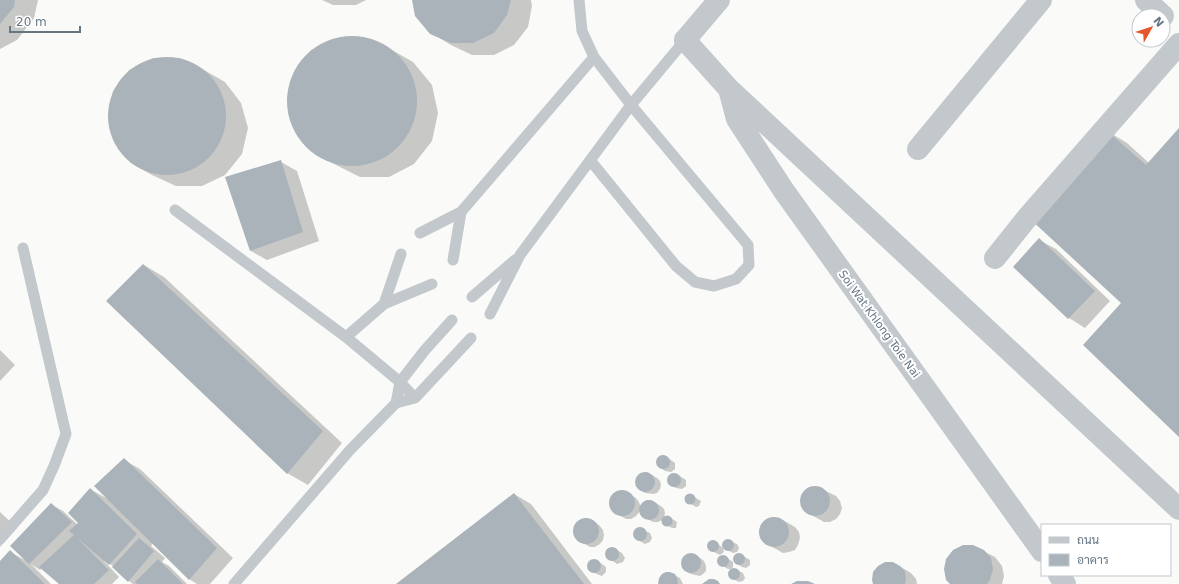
<svg xmlns="http://www.w3.org/2000/svg" width="1179" height="584" viewBox="0 0 1179 584" font-family="'DejaVu Sans',Sarabun,sans-serif">
<style>
.shadow{fill:#0003}
.building{fill:#aab3b9}
.lines{fill:none;stroke-linecap:round;stroke-linejoin:round}
.service{stroke:#c3c8cc;stroke-width:11}
.minor{stroke:#c3c8cc;stroke-width:22}
.tertiary{stroke:#c3c8cc;stroke-width:22}
.labels{text-anchor:middle;dominant-baseline:central;stroke-width:4;stroke-linejoin:round;paint-order:stroke}
.street-label{font-size:11px;fill:#657683;stroke:#fff}
</style>
<rect width="100%" height="100%" fill="#fafaf8"/>
<path class="shadow" d="M0,0h38l-4,18 -17,22 -17,9z
M322,0h44l-10,5h-23z
M413,0h118l1,6 -4,21 -14,18 -20,10h-22l-21,-10 -20,-12z
M337,38h29l26,12 21,12 19,23 6,28 -6,28 -18,23 -25,13h-29l-26,-13 -21,-12 -19,-23 -6,-28 6,-28 17,-23z
M153,58h27l24,12 21,12 16,21 7,25 -6,26 -17,21 -23,11h-26l-24,-11 -21,-12 -17,-21 -6,-26 5,-25 16,-21z
M1179,129v306l-57,-132 -15,-172 20,12 22,20z
M281,162l16,9 22,70 -52,19 -16,-9 -24,-73z
M1039,240l17,9 54,52 -25,27 -16,-10 -55,-52z
M144,265l20,12 178,166 -34,42 -21,-12z
M0,350l15,15 -15,16z
M661,456l6,1 8,6v6l-4,3 -6,-1 -6,-4 -2,-5v-2z
M124,460l16,9 93,89 -23,26h-13l-8,-5 -36,-36 -2,3 14,12 -3,4 7,4 18,18h-54l-4,-3 -15,-14 -9,-7 -1,1 15,16 -7,7h-52l-18,-16 -2,2 -9,-6 20,20h-51v-22l10,-10 15,8 27,-55 11,6 15,14 12,-36 18,10z
M647,472l10,6 3,3 1,4 -1,4 -3,4 -4,1 -8,-1 -6,-4 -3,-3v-8l3,-4z
M672,473l6,2 8,5v6l-4,3 -6,-1 -6,-3 -2,-6v-2z
M812,487h6l18,9 4,5 2,7 -2,6 -4,5 -6,3h-6l-18,-10 -4,-5 -1,-6 1,-6 4,-6z
M619,492h6l11,6 3,4 2,6 2,-6 4,-2h4l10,6 3,3 1,4 -1,4 4,-1 9,6 -1,6h-4l-9,-5 -1,-3 -4,2h-5l-9,-5 -4,-6 -4,5 -5,3h-5l-11,-6 -4,-4 -1,-5 1,-6 4,-4z
M514,494l17,10 61,80h-195z
M687,495h4l10,6 -2,5 -3,1 -10,-6z
M0,512l17,16 -17,19z
M770,518h7l6,2 12,7 4,5 1,6 -2,7 -3,5 -6,2 -6,1 -18,-10 -4,-5 -2,-6 2,-7 4,-5z
M583,520h6l10,5 4,5 1,5 -1,5 -3,4 -5,3h-5l-11,-6 -4,-4 -1,-6 1,-5 4,-4z
M638,528l12,5 2,5 -2,4 -5,2 -9,-5 -2,-5 2,-5z
M727,540l10,4 2,4 -2,4 -4,1 -8,-4 -2,-6z
M714,541l9,7 1,4 -4,3 -10,-5 -2,-4 2,-4z
M611,548l6,2 5,3 3,5 -2,4 -6,2 -10,-7 -1,-3 3,-5z
M983,551l12,6 7,9 2,10 -2,8h-51z
M689,554h4l4,2 6,4 2,3 1,4v4l-3,3 -3,2 -9,-2 -6,-3 -3,-3v-9z
M740,554l10,6v5l-4,3 -4,-1 -6,-4 -2,-4 2,-4z
M721,556h3l9,6v5l-2,2 6,1 6,3 2,5 -2,3 -4,1 -6,-3 -4,-3v-4l3,-3h-4l-10,-6v-4z
M593,560l5,1 8,6v5l-4,4 -3,-1 -9,-4 -1,-2v-6z
M899,566l12,7 5,6 1,5h-43z
M670,573l10,5 3,6h-24z"/>
<path class="building" d="M0,0h15l-1,7 -14,17z
M412,0h99l-4,15 -13,18 -21,10h-22l-21,-9 -15,-18z
M287 101a65 65 0 1 1 130 0a65 65 0 1 1-130 0Z
M108 116a59 59 0 1 1 118 0a59 59 0 1 1-118 0Z
M1179,128v309l-96,-92 38,-42 -92,-85 77,-88 40,35z
M281,160l22,72 -53,19 -25,-74z
M1039,238l56,53 -27,28 -55,-52z
M143,264l180,167 -36,43 -181,-173z
M656 462a7 7 0 1 1 14 0a7 7 0 1 1-14 0Z
M124,458l93,90 -28,32 -95,-94z
M635 482a10 10 0 1 1 20 0a10 10 0 1 1-20 0Z
M667 480a7 7 0 1 1 14 0a7 7 0 1 1-14 0Z
M800 501a15 15 0 1 1 30 0a15 15 0 1 1-30 0Z
M90,488l47,46 -28,31 -33,-28 33,33 -15,14h-35l-20,-17 35,-32 -5,-4 9,-8 -10,-10z
M609 503a13 13 0 1 1 26 0a13 13 0 1 1-26 0Z
M514,493l70,91h-188z
M684.5 499a5.5 5.5 0 1 1 11 0a5.5 5.5 0 1 1-11 0Z
M639 510a10 10 0 1 1 20 0a10 10 0 1 1-20 0Z
M51,503l21,19 -43,42 -19,-18z
M661.5 521a5.5 5.5 0 1 1 11 0a5.5 5.5 0 1 1-11 0Z
M759 532a15 15 0 1 1 30 0a15 15 0 1 1-30 0Z
M573 531a13 13 0 1 1 26 0a13 13 0 1 1-26 0Z
M633 534a7 7 0 1 1 14 0a7 7 0 1 1-14 0Z
M139,538l15,13 -26,31 -16,-15z
M722 545a6 6 0 1 1 12 0a6 6 0 1 1-12 0Z
M707 546a6 6 0 1 1 12 0a6 6 0 1 1-12 0Z
M963,545h10l11,5 7,8 2,11 -3,11 -3,4h-37l-4,-4 -2,-11 2,-10 7,-9z
M605 554a7 7 0 1 1 14 0a7 7 0 1 1-14 0Z
M10,550l35,34h-45v-23z
M681 563a10 10 0 1 1 20 0a10 10 0 1 1-20 0Z
M733 559a6 6 0 1 1 12 0a6 6 0 1 1-12 0Z
M717 561a6 6 0 1 1 12 0a6 6 0 1 1-12 0Z
M158,559l25,25h-46l-2,-2z
M587 566a7 7 0 1 1 14 0a7 7 0 1 1-14 0Z
M885,562h8l7,4 5,5 1,8 -1,5h-32l-1,-4 1,-8 5,-6z
M728 574a6 6 0 1 1 12 0a6 6 0 1 1-12 0Z
M666,572h4l5,2 2,4 1,6h-20l1,-6 3,-4z
M709,579h5l4,2 2,3h-18z
M797,581h11l7,3h-24z"/>
<g class="lines">
<path class="service" d="M579,0l3,31 12,26 37,48 117,140 1,20 -13,14 -22,7 -19,-4 -19,-16 -86,-106
M175,210l171,127 54,45 15,16
M420,233l41,-21 133,-155
M453,260l8,-48
M472,297l43,-37
M384,304l17,-50
M490,314l30,-59 111,-150 54,-65
M346,337l38,-33 48,-20
M396,403l4,-21 25,-32 27,-30
M0,539l43,-49 11,-24 12,-32 -43,-186
M234,584l116,-134 46,-47 19,-5 56,-60"/>
<path class="minor" d="M1146,0l17,16
M685,40l44,49 450,420
M729,89l8,30 47,72 258,360
M918,149l123,-149
M995,258l32,-40 152,-174
M1059,575l6,9"/>
<path class="tertiary" d="M685,40l34,-40"/>
</g>
<g class="labels">
<g class="street-label">
<text transform="translate(879 324) rotate(54)">Soi Wat Khlong Toie Nai</text>
</g>
</g>
<rect x="1041" y="524" width="130" height="52" fill="#ffffff" stroke="#c1c8cd"/>
<rect x="1049" y="537" width="20" height="6" fill="#c3c8cc" stroke="#c1c8cd"/>
<text x="1077" y="544" font-size="12" fill="#657683">ถนน</text>
<rect x="1049" y="554" width="20" height="12" fill="#aab3b9" stroke="#c1c8cd"/>
<text x="1077" y="564" font-size="12" fill="#657683">อาคาร</text>
<g transform="translate(1151 28) rotate(51)"><circle r="19" fill="#ffffff" stroke="#c1c8cd"/>
<path d="M0-3L7 15L0 10L-7 15Z" fill="#e4572e"/>
<text y="-6" font-size="11" font-weight="bold" text-anchor="middle" fill="#657683">N</text>
</g>
<path d="M10 26v6h70v-6" fill="none" stroke="#657683" stroke-width="2"/>
<text x="16" y="26" font-size="12" fill="#657683" stroke="#ffffff" stroke-width="3" paint-order="stroke">20 m</text>
</svg>
